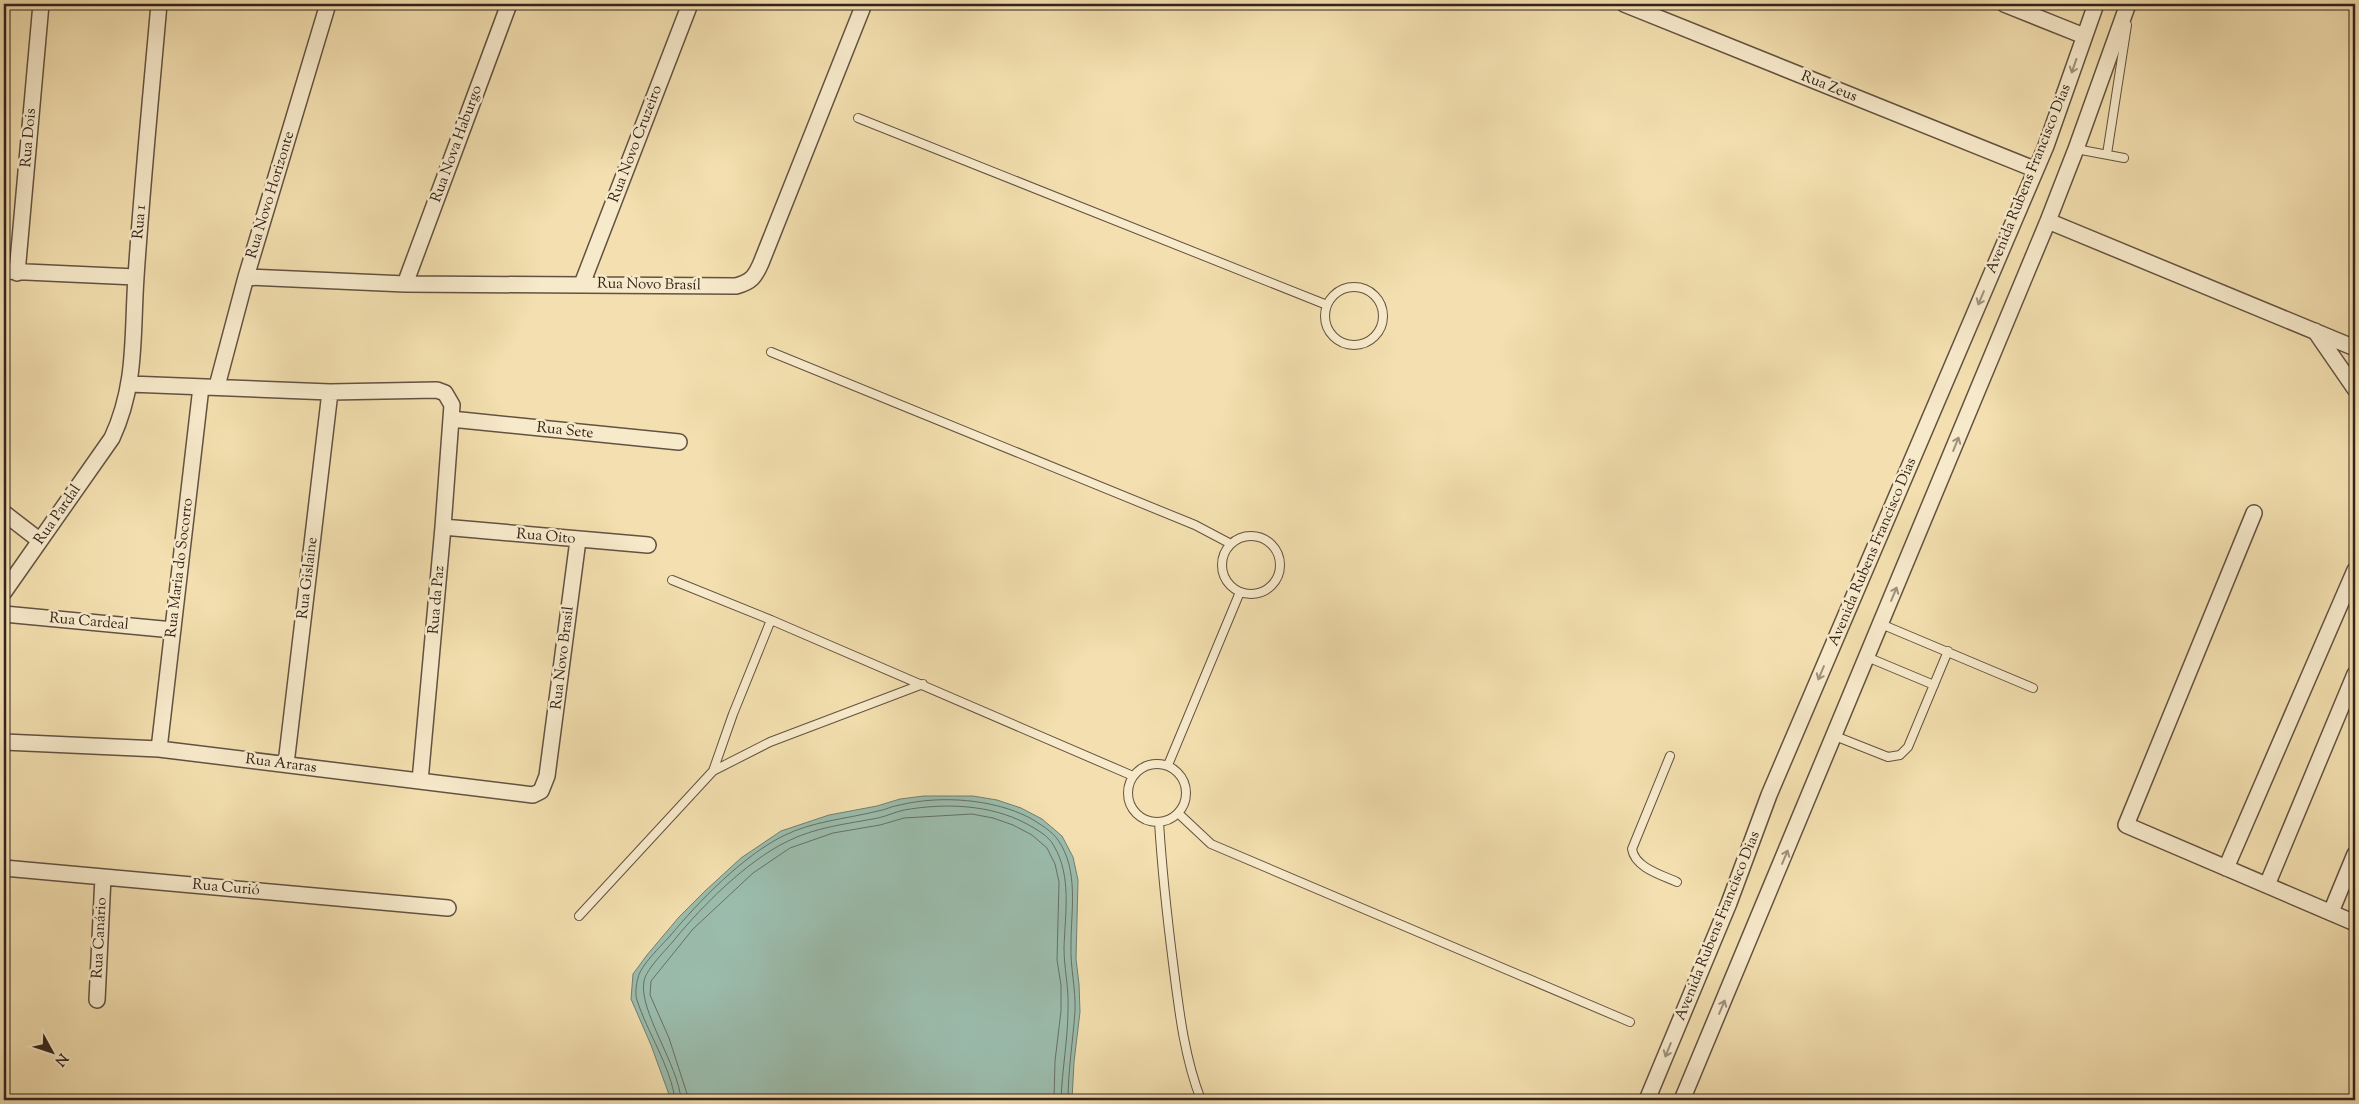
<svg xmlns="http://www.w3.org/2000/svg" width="2359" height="1104" viewBox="0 0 2359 1104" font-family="'Sorts Mill Goudy',serif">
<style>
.water{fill:#9bbcac;stroke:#717f72}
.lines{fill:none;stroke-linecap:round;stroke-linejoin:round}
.shore{stroke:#677064;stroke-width:1}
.lane-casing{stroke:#635241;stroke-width:10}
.street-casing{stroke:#635241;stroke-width:18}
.lane{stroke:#f7eacb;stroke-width:8}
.street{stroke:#f7eacb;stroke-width:15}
.oneway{stroke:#9f907c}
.labels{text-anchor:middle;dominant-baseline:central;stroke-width:5;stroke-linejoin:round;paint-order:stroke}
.street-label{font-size:15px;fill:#33231c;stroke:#f7eacb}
</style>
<rect width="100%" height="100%" fill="#f3dfaf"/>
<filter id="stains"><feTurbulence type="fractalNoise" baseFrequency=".004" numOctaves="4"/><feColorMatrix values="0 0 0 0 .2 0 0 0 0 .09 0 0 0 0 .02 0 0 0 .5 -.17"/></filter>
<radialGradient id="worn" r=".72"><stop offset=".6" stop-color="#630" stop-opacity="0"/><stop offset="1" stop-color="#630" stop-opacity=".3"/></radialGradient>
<path class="water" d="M924,796h49l24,4 24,8 21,11 20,17 11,21 5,23 -2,79 3,25 1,28 -6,50 -2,38h-401l-20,-55 -20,-46 2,-25 14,-19 32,-38 26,-26 36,-33 40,-27 48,-16 48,-9 23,-7z"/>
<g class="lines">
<path class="shore" d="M675,1100c-4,-33 -28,-68 -38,-100 -2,-5 -1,-16 1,-22 2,-12 23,-32 32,-42 29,-35 73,-80 113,-100 30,-15 63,-17 95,-25 7,-1 14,-5 22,-6 40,-10 94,-6 130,13 10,6 22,13 28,22 21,30 13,70 13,104 -1,23 5,45 4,67 -2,30 -7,59 -7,89
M681,1100c-2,-34 -43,-90 -37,-119 2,-12 23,-32 31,-42 28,-34 71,-77 111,-97 29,-15 61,-18 92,-24 9,-2 17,-6 26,-8 40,-7 86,-6 123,14 9,5 22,12 27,22 18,31 11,67 10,102 0,20 5,40 4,61 0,30 -6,61 -7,91
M689,1100l-20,-62 -19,-43 1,-14 42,-52 60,-56 37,-25 43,-15 47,-8 24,-7 68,-4 21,4 20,7 19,10 15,13 8,16 4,18 -2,78 4,25v26l-6,50 -1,39"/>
<g class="lane-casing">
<path id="lane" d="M858,118l469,187
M2076,149l48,9
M2107,154l20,-129
M1325 316a29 29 0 1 1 58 0a29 29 0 1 1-58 0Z
M771,352l424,173 36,19
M1222 565a29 29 0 1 1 58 0a29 29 0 1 1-58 0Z
M672,580l99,40 362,156
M1881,624l152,64
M1867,657l67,28
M1835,736l53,21 12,-2 8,-8 40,-96
M1670,756l-38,93c3,19 30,26 45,33
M1128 793a29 29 0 1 1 58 0a29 29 0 1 1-58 0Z
M1168,765l72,-173
M713,771l20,-57 38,-94
M1178,813l33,31 419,178
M1159,822c3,47 8,94 14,141 6,47 11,93 28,137
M579,916l134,-145 57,-29 153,-58"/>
</g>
<g class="street-casing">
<path id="street" d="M1624,4l410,165
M2004,4l80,32
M2048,221l307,127
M4,271l132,6
M17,273l24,-269
M246,277l159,7 331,2c15,-4 19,-9 25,-23l103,-259
M405,284l104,-280
M582,284l108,-280
M2315,331l40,58
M130,384l200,8 107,-2 8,3 7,12 -9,122 -23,254
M217,386l29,-109 82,-273
M451,419l228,23
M4,513l35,27
M2254,513l-128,312 229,98
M443,527l205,18
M4,592l108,-154c25,-54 20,-103 24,-161 6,-91 15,-182 23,-273
M4,614l169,16
M4,742l155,7 374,46 8,-4 6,-15 31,-236
M159,749l42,-362
M286,764l44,-372
M4,868l444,40
M2226,868l129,-298
M2267,885l88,-211
M2331,912l24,-58
M97,1000l6,-123
M1647,1100l82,-197 40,-108 277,-649 50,-142
M1682,1100l366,-879 28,-72 52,-145"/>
</g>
<use href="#lane" class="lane"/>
<use href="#street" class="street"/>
</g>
<defs><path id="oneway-shaft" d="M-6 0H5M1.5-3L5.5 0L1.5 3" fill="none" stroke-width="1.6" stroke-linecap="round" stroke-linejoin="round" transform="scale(1.25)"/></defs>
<g class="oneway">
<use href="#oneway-shaft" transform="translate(2074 66) rotate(109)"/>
<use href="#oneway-shaft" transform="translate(1981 298) rotate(113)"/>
<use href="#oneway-shaft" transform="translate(1956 444) rotate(-68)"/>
<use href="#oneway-shaft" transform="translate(1894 594) rotate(-67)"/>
<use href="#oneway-shaft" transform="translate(1821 673) rotate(113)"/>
<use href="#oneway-shaft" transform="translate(1785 857) rotate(-67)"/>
<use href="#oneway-shaft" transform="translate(1722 1007) rotate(-67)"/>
<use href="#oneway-shaft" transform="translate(1668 1050) rotate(112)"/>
</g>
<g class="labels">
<g class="street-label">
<text transform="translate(1829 87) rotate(22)">Rua Zeus</text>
<text transform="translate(29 138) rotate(-85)">Rua Dois</text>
<text transform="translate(457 144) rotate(-70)">Rua Nova Haburgo</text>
<text transform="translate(636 144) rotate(-69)">Rua Novo Cruzeiro</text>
<text transform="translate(2029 179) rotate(-68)">Avenida Rubens Francisco Dias</text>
<text transform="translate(271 195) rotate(-73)">Rua Novo Horizonte</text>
<text transform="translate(140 222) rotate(-85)">Rua 1</text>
<text transform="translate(649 285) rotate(1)">Rua Novo Brasíl</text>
<text transform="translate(565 431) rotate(6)">Rua Sete</text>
<text transform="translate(58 515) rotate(-55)">Rua Pardal</text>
<text transform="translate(546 537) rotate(5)">Rua Oito</text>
<text transform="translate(1873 552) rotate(-67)">Avenida Rubens Francisco Dias</text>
<text transform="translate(180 568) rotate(-83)">Rua Maria do Socorro</text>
<text transform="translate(308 578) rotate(-83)">Rua Gislaine</text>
<text transform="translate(437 600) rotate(-85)">Rua da Paz</text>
<text transform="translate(89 622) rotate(5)">Rua Cardeal</text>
<text transform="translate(563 658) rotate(-83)">Rua Novo Brasil</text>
<text transform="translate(281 764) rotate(7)">Rua Araras</text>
<text transform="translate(226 888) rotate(5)">Rua Curió</text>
<text transform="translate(1718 926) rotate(-68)">Avenida Rubens Francisco Dias</text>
<text transform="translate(100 938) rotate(-87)">Rua Canário</text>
</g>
</g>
<rect width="2359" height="1104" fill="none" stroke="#f3dfaf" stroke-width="20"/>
<rect x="5" y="5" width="2349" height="1094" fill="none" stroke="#33231c" stroke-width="2.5"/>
<rect x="10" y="10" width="2339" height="1084" fill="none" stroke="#33231c"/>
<g transform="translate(52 1052) rotate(130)" stroke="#f7eacb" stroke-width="4" paint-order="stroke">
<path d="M0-4L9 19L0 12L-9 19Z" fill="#33231c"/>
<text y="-8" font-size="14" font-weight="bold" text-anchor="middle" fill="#33231c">N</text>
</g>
<rect width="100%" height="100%" filter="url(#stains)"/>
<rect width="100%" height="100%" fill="url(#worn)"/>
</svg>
